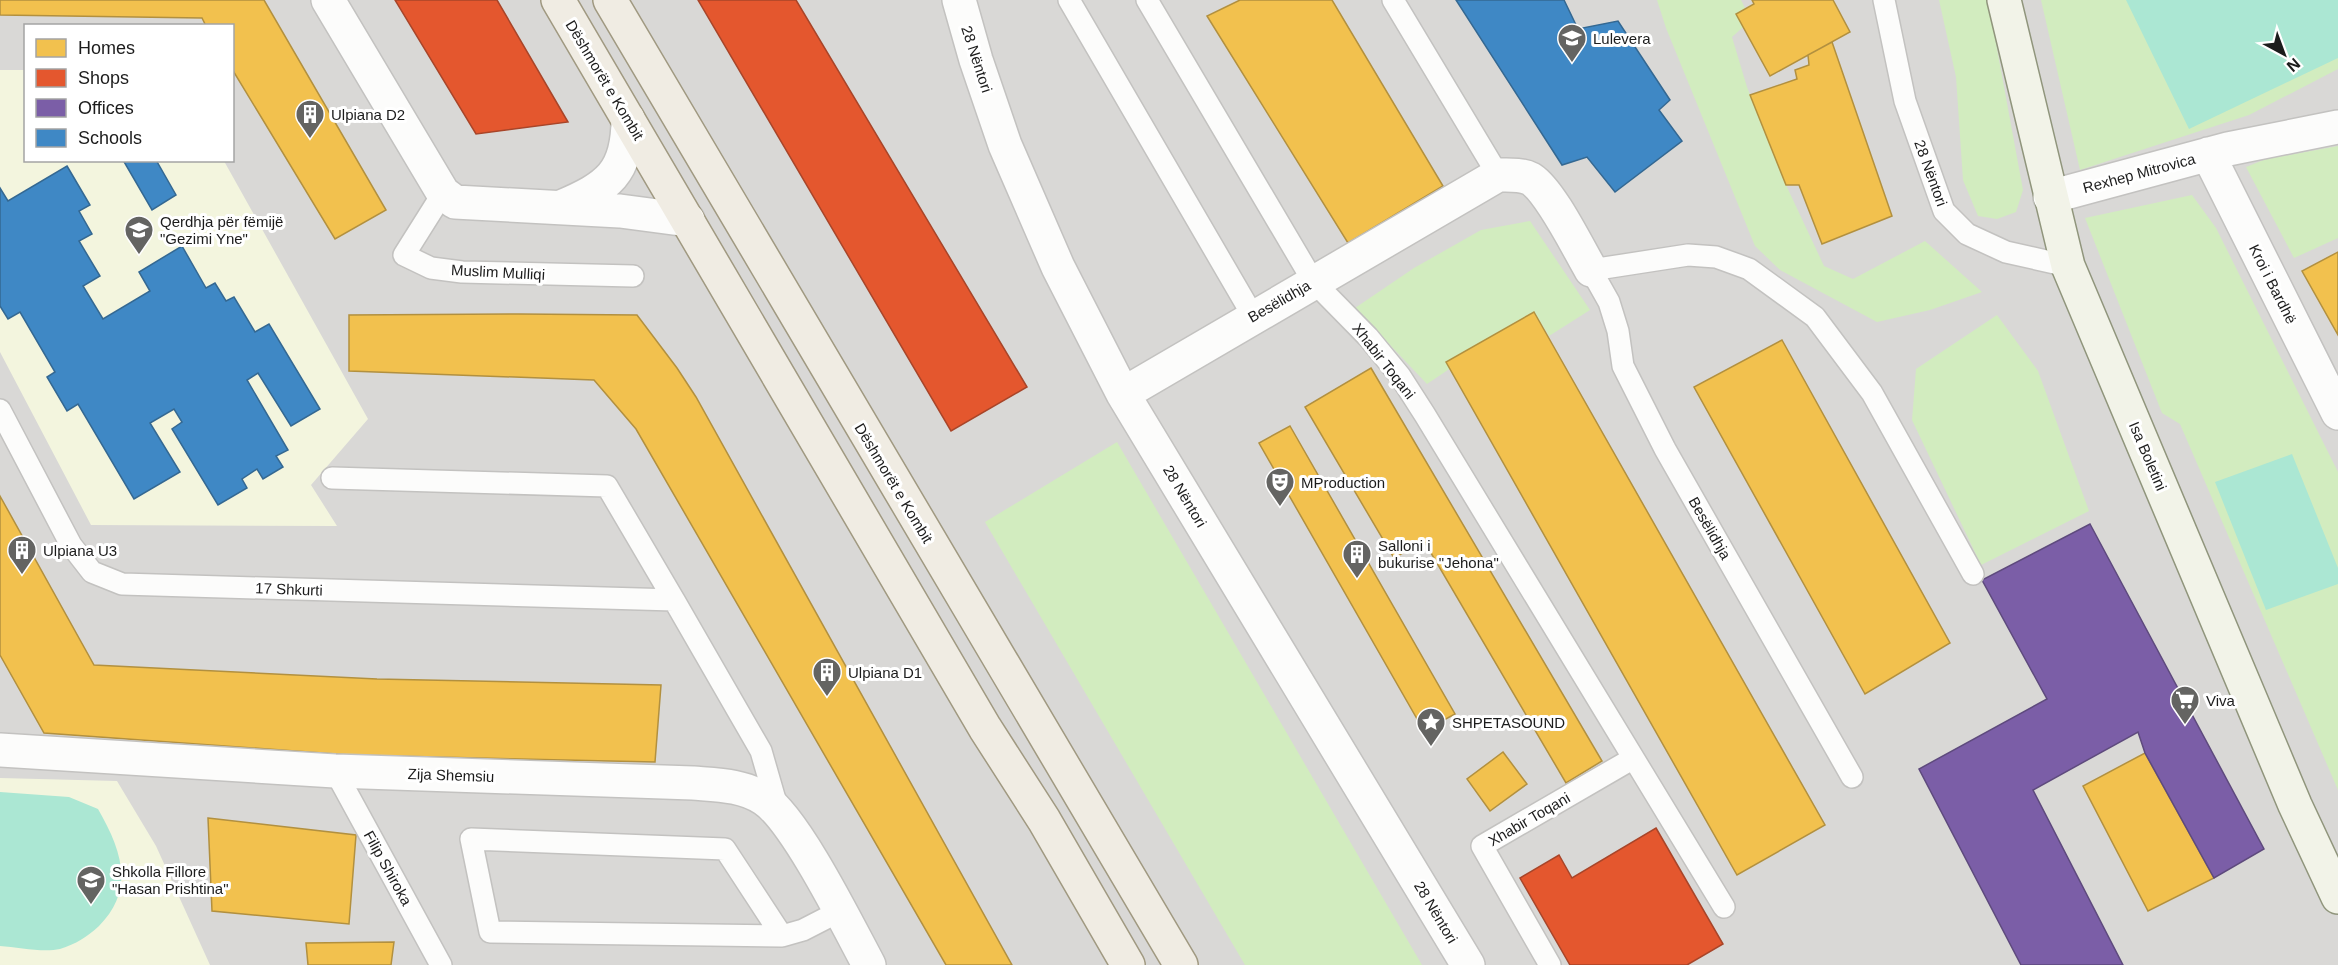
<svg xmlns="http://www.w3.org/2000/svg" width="2338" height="965" viewBox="0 0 2338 965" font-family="Helvetica,sans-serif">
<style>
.residential{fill:#d9d8d6;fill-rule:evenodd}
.education{fill:#f3f5de}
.grass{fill:#d2ecbf}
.pitch{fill:#abe7d3}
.homes{fill:#f2c14e;stroke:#b2903f;stroke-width:1.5}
.shops{fill:#e4572e;stroke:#a84529;stroke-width:1.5}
.offices{fill:#7b5ea7;stroke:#5e4a7d;stroke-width:1.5}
.schools{fill:#3f88c5;stroke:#346892;stroke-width:1.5}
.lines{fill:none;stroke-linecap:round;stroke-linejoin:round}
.lane-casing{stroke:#c3c2c0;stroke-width:24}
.street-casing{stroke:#c3c2c0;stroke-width:36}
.secondary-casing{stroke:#90957c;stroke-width:36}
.primary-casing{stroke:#a09981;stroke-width:36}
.lane{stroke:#fcfcfb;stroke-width:21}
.street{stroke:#fcfcfb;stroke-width:33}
.secondary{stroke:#f2f3e8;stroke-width:33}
.primary{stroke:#f0ece3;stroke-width:33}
.labels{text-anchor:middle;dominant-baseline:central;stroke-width:6;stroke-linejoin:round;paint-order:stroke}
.poi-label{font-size:15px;fill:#1c1c1c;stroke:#fff;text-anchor:start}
.street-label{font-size:15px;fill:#1c1c1c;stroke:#fff}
</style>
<rect width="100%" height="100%" fill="#eae9e4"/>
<path class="residential" d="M0,0h2338v965h-2338zM26,26h206v134h-206z"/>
<path class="education" d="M0,70h25l1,90 198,1 144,258 -57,66 26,41 -246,-1 -91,-173z
M0,778l117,3 39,65 54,119h-210z"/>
<path class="grass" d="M1657,0h84l10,20 -19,17 15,50 39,98 38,81 29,13 72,-38 57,51 -52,18 -53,12 -97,-52 -25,-24 -89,-218z
M1939,0h49l35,190 -7,22 -19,7 -19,-3 -15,-36 -7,-103z
M2041,0h297v69l-89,46 -169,55z
M2338,146v92l-44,20 -48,-91 20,-8z
M2192,195l24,33 122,244v318l-158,-366 -18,-11 -77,-195z
M1530,221l60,89 -41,26 -15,-24 -107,72 -72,-76 59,-40 67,-38z
M1997,315l41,56 51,140 -108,54 -69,-145 4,-51z
M1117,442l305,523h-177l-260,-443z"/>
<path class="pitch" d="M2126,0h212v58l-149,71z
M2292,454l46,114v16l-72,26 -51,-128z
M0,792l69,5 29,12c23,40 38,80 1,117 -12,11 -23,18 -39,23 -17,4 -42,-2 -60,-3z"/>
<path class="homes" d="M0,0h264l122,210 -51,29 -103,-170v-43h-26l-4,-8 -202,-3z
M1240,0h92l111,186 -95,57 -141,-227z
M1752,0h81l17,32 -80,44 -34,-62 18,-10z
M1832,42l60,174 -70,28 -23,-59h-13l-36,-90 47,-16 -2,-9 14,-5 -1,-10z
M2338,252v83l-36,-64z
M1534,312l291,513 -88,50 -291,-513z
M519,314l118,1 40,53 19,29 316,568h-66l-310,-536 -42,-49 -245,-9v-56z
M1782,340l168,303 -85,51 -171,-307z
M1371,368l231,393 -36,22 -142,-242 -30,17 -89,-151z
M1290,426l165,288 -31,17 -165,-288z
M0,496l94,169 283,14 284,6 -6,77 -305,-7 -306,-22 -44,-78z
M1503,752l24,32 -37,27 -23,-32z
M2145,753l69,125 -66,33 -65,-125z
M208,818l148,17 -7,89 -137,-13z
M394,942l-3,23h-83l-2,-22z"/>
<path class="shops" d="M395,0h102l71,122 -92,12z
M698,0h98l231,387 -76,44z
M1656,828l67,116 -36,21h-117l-50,-87 39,-23 13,23z"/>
<path class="offices" d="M2090,524l174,325 -50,29 -69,-125 -7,-21 -105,58 90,175h-102l-102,-196 128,-70 -65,-119z"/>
<path class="schools" d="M1456,0h108l14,29 40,-8 52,79 -11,10 23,31 -67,51 -28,-35 -25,8z
M123,160h33l20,35 -24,15z
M67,166l23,39 -11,6 13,23 -13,7 21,35 -17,10 20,33 47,-28 -11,-19 43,-26 24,42 9,-5 11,18 8,-4 21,35 14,-8 51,85 -29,17 -33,-53 -11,7 41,70 -12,6 7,11 -20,12 -6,-10 -15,10 5,9 -29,17 -46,-76 10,-7 -8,-13 -24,14 30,49 -46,27 -56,-95 -11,7 -20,-34 8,-5 -35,-60 -12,7 -8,-13v-118l8,13z"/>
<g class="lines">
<g class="lane-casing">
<path id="lane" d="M1069,0l184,316
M1147,0l166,281 55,56 32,39 25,39 299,492
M1393,0l105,175
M1884,0l21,101 39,110 23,23 39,18 62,14
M443,193l-39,62 27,13 31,4 171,4
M0,410l71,135 21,27 30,12 552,16 87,151 17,59
M332,478l275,8 67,114
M335,771l106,194
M1852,777l-187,-328 -42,-83 -5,-35 -9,-29 -18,-32 97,-15 28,2 33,12 66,48 57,76 101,181
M782,936l-57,-87 -254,-10 19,93 292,4 21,-6 37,-19
M1550,965l-68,-119 150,-87"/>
</g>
<g class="street-casing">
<path id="street" d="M328,0l115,193 12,9 165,9 68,9
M959,0l17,60 29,85 53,122 65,127 345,571
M2208,154l130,259
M2050,197l178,-48 110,-22
M561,207c47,-20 67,-34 67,-88
M1123,394l375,-219c11,0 23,-1 33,4 20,13 47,69 60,91
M0,750l335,21 358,12c25,2 50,2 71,16 32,21 85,129 105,166"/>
</g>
<g class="secondary-casing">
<path id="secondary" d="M2004,0l64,266 227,539 43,92"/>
</g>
<g class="primary-casing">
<path id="primary" d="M558,0l427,728 59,92 84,145
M610,0l571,965"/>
</g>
<use href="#lane" class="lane"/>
<use href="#street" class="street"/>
<use href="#secondary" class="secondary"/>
<use href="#primary" class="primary"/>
</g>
<defs>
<g id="school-pin" transform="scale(1.5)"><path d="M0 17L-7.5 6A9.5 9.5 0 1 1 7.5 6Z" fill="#646462" stroke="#fff"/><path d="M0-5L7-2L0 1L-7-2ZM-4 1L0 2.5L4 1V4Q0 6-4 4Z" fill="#fff"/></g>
<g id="building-pin" transform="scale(1.5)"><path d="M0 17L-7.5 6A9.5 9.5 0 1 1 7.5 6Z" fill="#646462" stroke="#fff"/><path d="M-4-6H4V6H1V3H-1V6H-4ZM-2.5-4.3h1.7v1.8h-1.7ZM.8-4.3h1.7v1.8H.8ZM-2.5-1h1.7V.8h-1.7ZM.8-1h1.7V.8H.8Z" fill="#fff"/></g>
<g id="theatre-pin" transform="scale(1.5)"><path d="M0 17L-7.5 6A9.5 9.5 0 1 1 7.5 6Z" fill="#646462" stroke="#fff"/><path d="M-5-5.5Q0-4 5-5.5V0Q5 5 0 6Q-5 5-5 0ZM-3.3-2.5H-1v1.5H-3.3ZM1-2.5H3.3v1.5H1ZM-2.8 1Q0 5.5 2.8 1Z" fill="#fff"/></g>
<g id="supermarket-pin" transform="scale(1.5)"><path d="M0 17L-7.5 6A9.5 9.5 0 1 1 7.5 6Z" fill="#646462" stroke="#fff"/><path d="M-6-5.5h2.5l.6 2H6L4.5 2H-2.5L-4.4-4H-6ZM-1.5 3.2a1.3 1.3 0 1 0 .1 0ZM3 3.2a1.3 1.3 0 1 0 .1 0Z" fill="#fff"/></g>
<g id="sight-pin" transform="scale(1.5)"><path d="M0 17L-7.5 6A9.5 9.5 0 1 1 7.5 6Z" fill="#646462" stroke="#fff"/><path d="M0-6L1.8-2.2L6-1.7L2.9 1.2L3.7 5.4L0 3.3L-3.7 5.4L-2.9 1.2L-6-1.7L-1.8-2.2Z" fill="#fff"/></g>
</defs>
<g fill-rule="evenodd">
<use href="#school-pin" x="1572" y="38"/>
<use href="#building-pin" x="310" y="114"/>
<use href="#school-pin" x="139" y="230"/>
<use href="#theatre-pin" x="1280" y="482"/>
<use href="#building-pin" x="22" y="550"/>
<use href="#building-pin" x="1357" y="554"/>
<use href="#building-pin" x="827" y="672"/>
<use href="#supermarket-pin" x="2185" y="700"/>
<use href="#sight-pin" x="1431" y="722"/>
<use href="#school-pin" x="91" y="880"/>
</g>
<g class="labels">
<g class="poi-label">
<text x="1593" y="38">Lulevera</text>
<text x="331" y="114">Ulpiana D2</text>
<text x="160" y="221">Qerdhja për fëmijë<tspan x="160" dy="17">"Gezimi Yne"</tspan></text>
<text x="1301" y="482">MProduction</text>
<text x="1378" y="545">Salloni i<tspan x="1378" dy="17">bukurise "Jehona"</tspan></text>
<text x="43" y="550">Ulpiana U3</text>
<text x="848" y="672">Ulpiana D1</text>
<text x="2206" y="700">Viva</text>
<text x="1452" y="722">SHPETASOUND</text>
<text x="112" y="871">Shkolla Fillore<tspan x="112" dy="17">"Hasan Prishtina"</tspan></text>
</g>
<g class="street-label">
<text transform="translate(977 59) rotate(72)">28 Nëntori</text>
<text transform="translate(605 80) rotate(59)">Dëshmorët e Kombit</text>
<text transform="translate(1931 173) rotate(70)">28 Nëntori</text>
<text transform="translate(2139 173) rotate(-15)">Rexhep Mitrovica</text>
<text transform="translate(498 272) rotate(3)">Muslim Mulliqi</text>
<text transform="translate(2273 284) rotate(63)">Kroi i Bardhë</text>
<text transform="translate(1279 301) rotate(-30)">Besëlidhja</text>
<text transform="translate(1384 361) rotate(52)">Xhabir Toqani</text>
<text transform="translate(2148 456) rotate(67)">Isa Boletini</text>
<text transform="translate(894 483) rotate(59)">Dëshmorët e Kombit</text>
<text transform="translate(1185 496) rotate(59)">28 Nëntori</text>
<text transform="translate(1710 528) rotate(60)">Besëlidhja</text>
<text transform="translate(289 589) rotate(2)">17 Shkurti</text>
<text transform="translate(451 775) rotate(2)">Zija Shemsiu</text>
<text transform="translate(1529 819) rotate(-30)">Xhabir Toqani</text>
<text transform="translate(388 868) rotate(61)">Filip Shiroka</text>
<text transform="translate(1436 912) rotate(59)">28 Nëntori</text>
</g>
</g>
<rect x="24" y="24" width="210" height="138" fill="#ffffff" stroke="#a4a4a4" stroke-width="1.5"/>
<rect x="36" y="39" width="30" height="18" fill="#f2c14e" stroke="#a4a4a4" stroke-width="1.5"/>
<text x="78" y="54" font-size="18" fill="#1c1c1c">Homes</text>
<rect x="36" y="69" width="30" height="18" fill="#e4572e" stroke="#a4a4a4" stroke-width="1.5"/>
<text x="78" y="84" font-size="18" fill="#1c1c1c">Shops</text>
<rect x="36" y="99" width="30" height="18" fill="#7b5ea7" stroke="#a4a4a4" stroke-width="1.5"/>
<text x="78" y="114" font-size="18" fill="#1c1c1c">Offices</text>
<rect x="36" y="129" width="30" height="18" fill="#3f88c5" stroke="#a4a4a4" stroke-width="1.5"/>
<text x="78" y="144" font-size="18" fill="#1c1c1c">Schools</text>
<g transform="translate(2284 54) rotate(139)" stroke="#ffffff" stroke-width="4.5" paint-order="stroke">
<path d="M0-4.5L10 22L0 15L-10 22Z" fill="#1c1c1c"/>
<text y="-9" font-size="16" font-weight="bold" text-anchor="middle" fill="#1c1c1c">N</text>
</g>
</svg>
